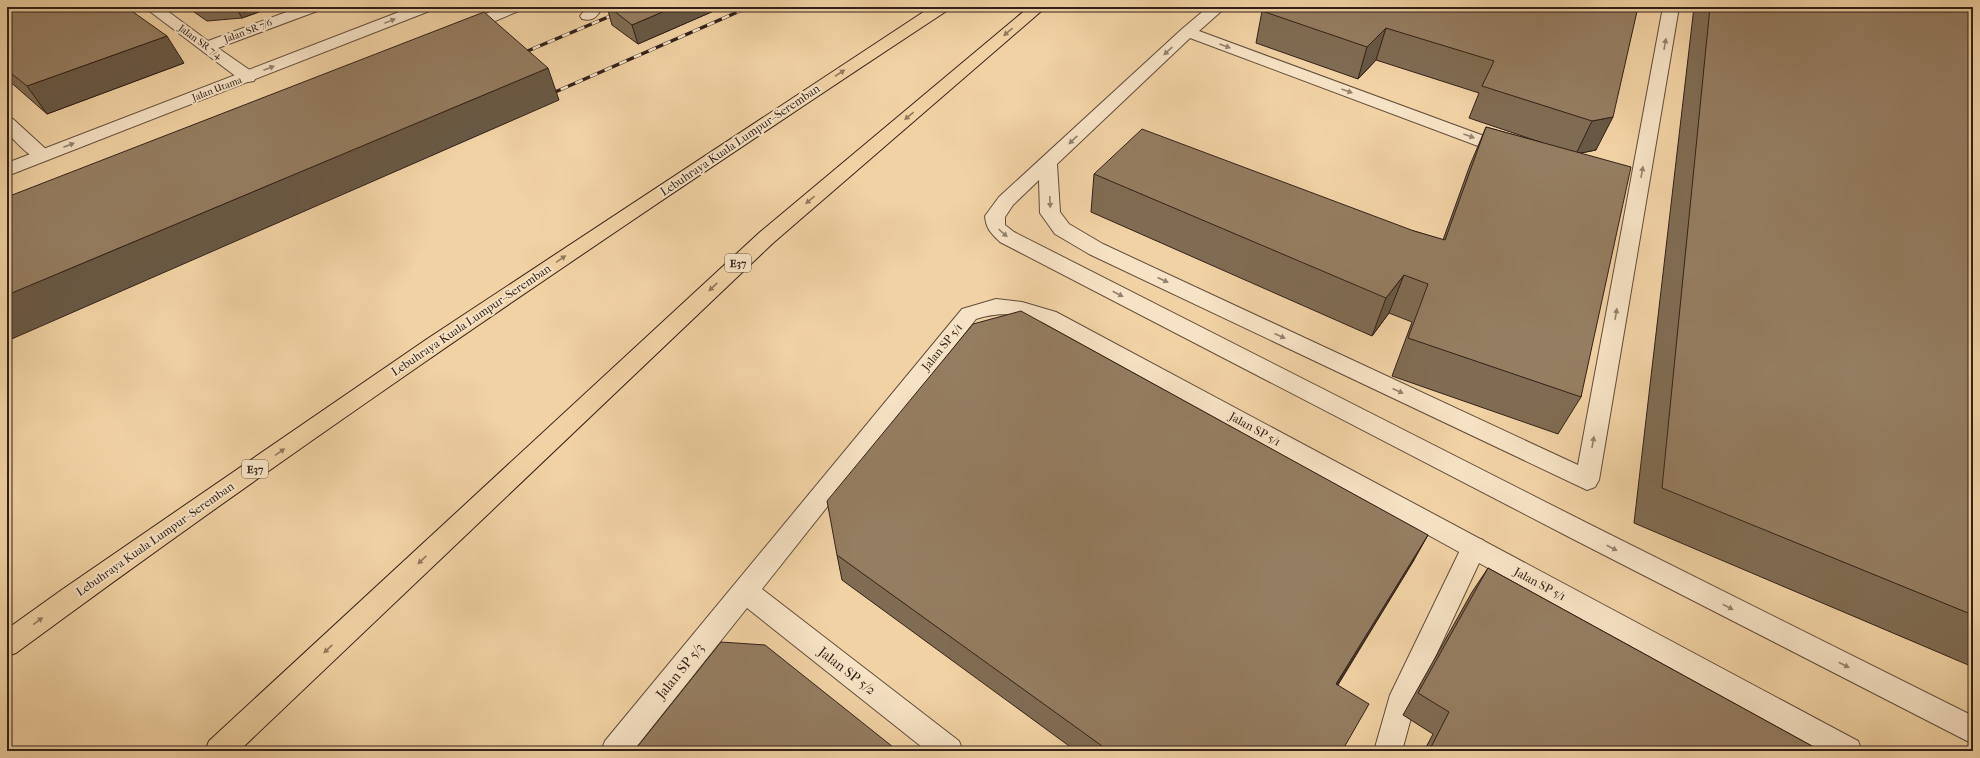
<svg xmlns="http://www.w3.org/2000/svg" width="1980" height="758" viewBox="0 0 1980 758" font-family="'IM FELL French Canon',serif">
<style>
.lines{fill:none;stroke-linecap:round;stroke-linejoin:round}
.service-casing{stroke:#624c3b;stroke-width:2}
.minor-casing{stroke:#624c3b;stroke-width:2}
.tertiary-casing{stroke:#624c3b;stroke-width:2}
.motorway-casing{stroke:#322018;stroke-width:2}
.service{fill:#f6e2c4;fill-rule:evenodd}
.minor{fill:#f6e2c4;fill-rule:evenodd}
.tertiary{fill:#f6e2c4;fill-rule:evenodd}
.motorway{fill:#f1d2a4;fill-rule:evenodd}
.rail-casing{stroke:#322018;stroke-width:3.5}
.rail{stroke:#f6e2c4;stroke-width:2.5;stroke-dasharray:8;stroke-linecap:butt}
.wall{fill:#806c53;stroke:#322018}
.shaded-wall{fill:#685844;stroke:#322018}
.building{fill:#957d61;stroke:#322018}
.oneway{fill:#94816e}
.oneway2{fill:#92795e}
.labels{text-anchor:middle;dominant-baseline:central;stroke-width:4;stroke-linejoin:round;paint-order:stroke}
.far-street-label{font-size:10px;fill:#322018;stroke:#f6e2c4}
.shield{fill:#f6e2c4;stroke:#6d5a4c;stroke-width:1}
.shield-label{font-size:11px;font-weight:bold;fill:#322018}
.street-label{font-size:12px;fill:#322018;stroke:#f6e2c4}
.near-street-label{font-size:14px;fill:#322018;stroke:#f6e2c4}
</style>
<rect width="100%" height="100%" fill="#f1d2a4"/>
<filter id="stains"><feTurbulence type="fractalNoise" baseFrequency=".005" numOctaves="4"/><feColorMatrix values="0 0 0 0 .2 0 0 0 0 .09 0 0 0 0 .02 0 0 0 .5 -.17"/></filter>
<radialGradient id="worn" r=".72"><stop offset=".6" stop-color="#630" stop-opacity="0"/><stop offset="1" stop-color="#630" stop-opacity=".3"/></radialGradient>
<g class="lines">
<g class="service-casing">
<path id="service" d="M587,7h16c-6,9 -9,15 -21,12l-2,-3z
M1208,7h18l-27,24 315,116 3,4 -3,4 -6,2 -6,-2 -312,-117 -133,126 3,48 9,12 34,20 475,221 85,-458h16l-80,473 -4,7 -8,3 -498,-236 -34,-20 -15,-21 -1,-33 -26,25 -8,12v8l9,7 573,291 386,193v28l-404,-207 -569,-295c-9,-9 -14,-13 -15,-26l14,-19 183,-168z
M7,118l6,1 35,32 3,4 -3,4c-16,4 -30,-16 -41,-26z
M1474,537l9,3 3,8 -69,148 -15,55h-28l16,-56 75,-155z"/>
</g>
<g class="minor-casing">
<path id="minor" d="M144,7h18l46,34 92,-34h22l-2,3 -102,38 36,25 2,4 -2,4 -6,1 -6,-1z
M996,299l26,3 34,10 802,429 4,10h-42l-778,-429c-27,-8 -39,-11 -66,-3l-214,270 197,152 4,10h-36l-180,-143 -114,143h-32l4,-10 357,-432z"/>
</g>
<g class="tertiary-casing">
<path id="tertiary" d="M412,7h22l-2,3 -425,166v-13z
M502,7h21l-2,3 -52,22 -6,2 -6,-2 -2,-3 2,-3z"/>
</g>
<g class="motorway-casing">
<path id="motorway" d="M931,7h19l-2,3c-315,208 -628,419 -932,643l-9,3v-27l56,-40 364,-250z
M1029,7h17l-273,236 -534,508h-34l4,-10 550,-508z"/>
</g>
<use href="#service" class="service"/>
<use href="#minor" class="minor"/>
<use href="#tertiary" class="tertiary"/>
<use href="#motorway" class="motorway"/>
<g class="rail-casing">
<path id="rail" d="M518,55l114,-48
M546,96l203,-89"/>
</g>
<use href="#rail" class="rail"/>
</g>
<path class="wall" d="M7,7l177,56 -137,51 -40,-35z
M187,7h86l-31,11 -35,3z
M607,7h116l-85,37 -26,-19z
M1638,7l-42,143 -15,3v244l-23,37 -166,-58 20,-54 -23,-9 -17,23 -281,-124 3,-38 320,57 29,9 27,-75 16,-38 57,16 -74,-25 10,-25 -103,-33 -18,19 -102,-36 6,-32z
M1694,7h279v660l-339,-144z
M837,555l577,5 -76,125 4,66h-266l-234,-171z
M1488,568l333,183h-397l9,-17 -30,-19 69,-123z"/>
<path class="shaded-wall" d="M236,7h37l-31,11z
M674,7h49l-85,37 -6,-19z
M1386,28l-10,32 -18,19 9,-32z
M167,36l17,27 -137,51 -20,-28z
M548,68l11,32 -552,241v-46z
M1613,117l-17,33 -20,4 16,-33z
M1404,275l-15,38 -17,23 14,-38z
M1428,535l-14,25 -90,146 12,-22z"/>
<path class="building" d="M7,7h119l41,29 -140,50 -20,-16z
M609,7h65l-42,18z
M1267,7h371l-25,110 -21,4 -110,-35 12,-25 -108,-33 -19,19 -105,-36z
M1710,7h263v608l-311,-127z
M484,12l64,56 -541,227v-98z
M1486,127l145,40 -50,230 -173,-59 20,-54 -24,-9 -18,23 -292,-124 48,-45 272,102 31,9z
M1021,311l407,224 -92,149 33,20 -27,47h-233l-272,-196 -10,-54 146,-177z
M1488,568l333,183h-392l20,-39 -31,-19z
M721,642l44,3 133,106h-264z"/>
<defs><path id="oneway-solid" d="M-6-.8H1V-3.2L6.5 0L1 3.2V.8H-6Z"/></defs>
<g class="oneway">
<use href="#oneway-solid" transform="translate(390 21) rotate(-22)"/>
<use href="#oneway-solid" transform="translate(1665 44) rotate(-80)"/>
<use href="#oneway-solid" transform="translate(1225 46) rotate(20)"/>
<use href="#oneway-solid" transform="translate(1168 51) rotate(137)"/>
<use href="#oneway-solid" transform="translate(269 68) rotate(-21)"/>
<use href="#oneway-solid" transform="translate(1347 91) rotate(20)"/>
<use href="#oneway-solid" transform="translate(1469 136) rotate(20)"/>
<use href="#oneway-solid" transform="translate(1073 140) rotate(137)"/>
<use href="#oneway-solid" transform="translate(69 145) rotate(-21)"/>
<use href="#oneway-solid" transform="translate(1642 172) rotate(-80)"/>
<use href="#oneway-solid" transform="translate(1050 202) rotate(87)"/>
<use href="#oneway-solid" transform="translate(1003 233) rotate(42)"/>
<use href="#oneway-solid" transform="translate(1163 280) rotate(25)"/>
<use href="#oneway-solid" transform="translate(1118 294) rotate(27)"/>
<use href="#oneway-solid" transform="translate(1616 314) rotate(-80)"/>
<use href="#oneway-solid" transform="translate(1280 336) rotate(25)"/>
<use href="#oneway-solid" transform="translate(1398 391) rotate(25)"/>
<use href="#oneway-solid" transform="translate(1593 442) rotate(-80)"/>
<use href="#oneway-solid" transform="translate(1612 548) rotate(27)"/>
<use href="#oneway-solid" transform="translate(1728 607) rotate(27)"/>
<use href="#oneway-solid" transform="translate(1844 665) rotate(27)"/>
</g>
<g class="oneway2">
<use href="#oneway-solid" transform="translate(1008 32) rotate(140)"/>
<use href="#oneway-solid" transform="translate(840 73) rotate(-33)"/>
<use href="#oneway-solid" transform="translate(909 116) rotate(140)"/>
<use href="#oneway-solid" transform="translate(810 200) rotate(140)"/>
<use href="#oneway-solid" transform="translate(561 259) rotate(-34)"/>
<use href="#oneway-solid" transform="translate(713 287) rotate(137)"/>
<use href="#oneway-solid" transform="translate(280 452) rotate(-35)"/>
<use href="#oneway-solid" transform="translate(422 560) rotate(137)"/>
<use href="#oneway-solid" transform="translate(38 621) rotate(-36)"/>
<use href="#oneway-solid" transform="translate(328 649) rotate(137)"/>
</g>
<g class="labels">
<g class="far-street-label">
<text transform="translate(248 31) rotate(-21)">Jalan SR 7/6</text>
<text transform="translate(200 42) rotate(36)">Jalan SR 7/4</text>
<text transform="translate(217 89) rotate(-21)">Jalan Utama</text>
</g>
<g class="shield">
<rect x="725" y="254" width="26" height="18" rx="3"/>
<rect x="242" y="460" width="26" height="18" rx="3"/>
</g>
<g class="shield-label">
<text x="738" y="263">E37</text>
<text x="255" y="469">E37</text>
</g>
<g class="street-label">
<text transform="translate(740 140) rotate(-34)">Lebuhraya Kuala Lumpur–Seremban</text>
<text transform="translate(471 320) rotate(-34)">Lebuhraya Kuala Lumpur–Seremban</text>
<text transform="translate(942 347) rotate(-51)">Jalan SP 5/1</text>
<text transform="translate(1255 429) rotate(29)">Jalan SP 5/1</text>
<text transform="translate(155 539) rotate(-35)">Lebuhraya Kuala Lumpur–Seremban</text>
<text transform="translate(1540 584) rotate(28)">Jalan SP 5/1</text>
</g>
<g class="near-street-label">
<text transform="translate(680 671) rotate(-51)">Jalan SP 5/3</text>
<text transform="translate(847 671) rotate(38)">Jalan SP 5/2</text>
</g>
</g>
<rect width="1980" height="758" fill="none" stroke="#f1d2a4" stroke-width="24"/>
<rect x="8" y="8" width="1964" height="742" fill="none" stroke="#322018" stroke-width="2"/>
<rect x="12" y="12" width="1956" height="734" fill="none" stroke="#322018"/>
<rect width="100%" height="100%" filter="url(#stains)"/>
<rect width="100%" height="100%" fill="url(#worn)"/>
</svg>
